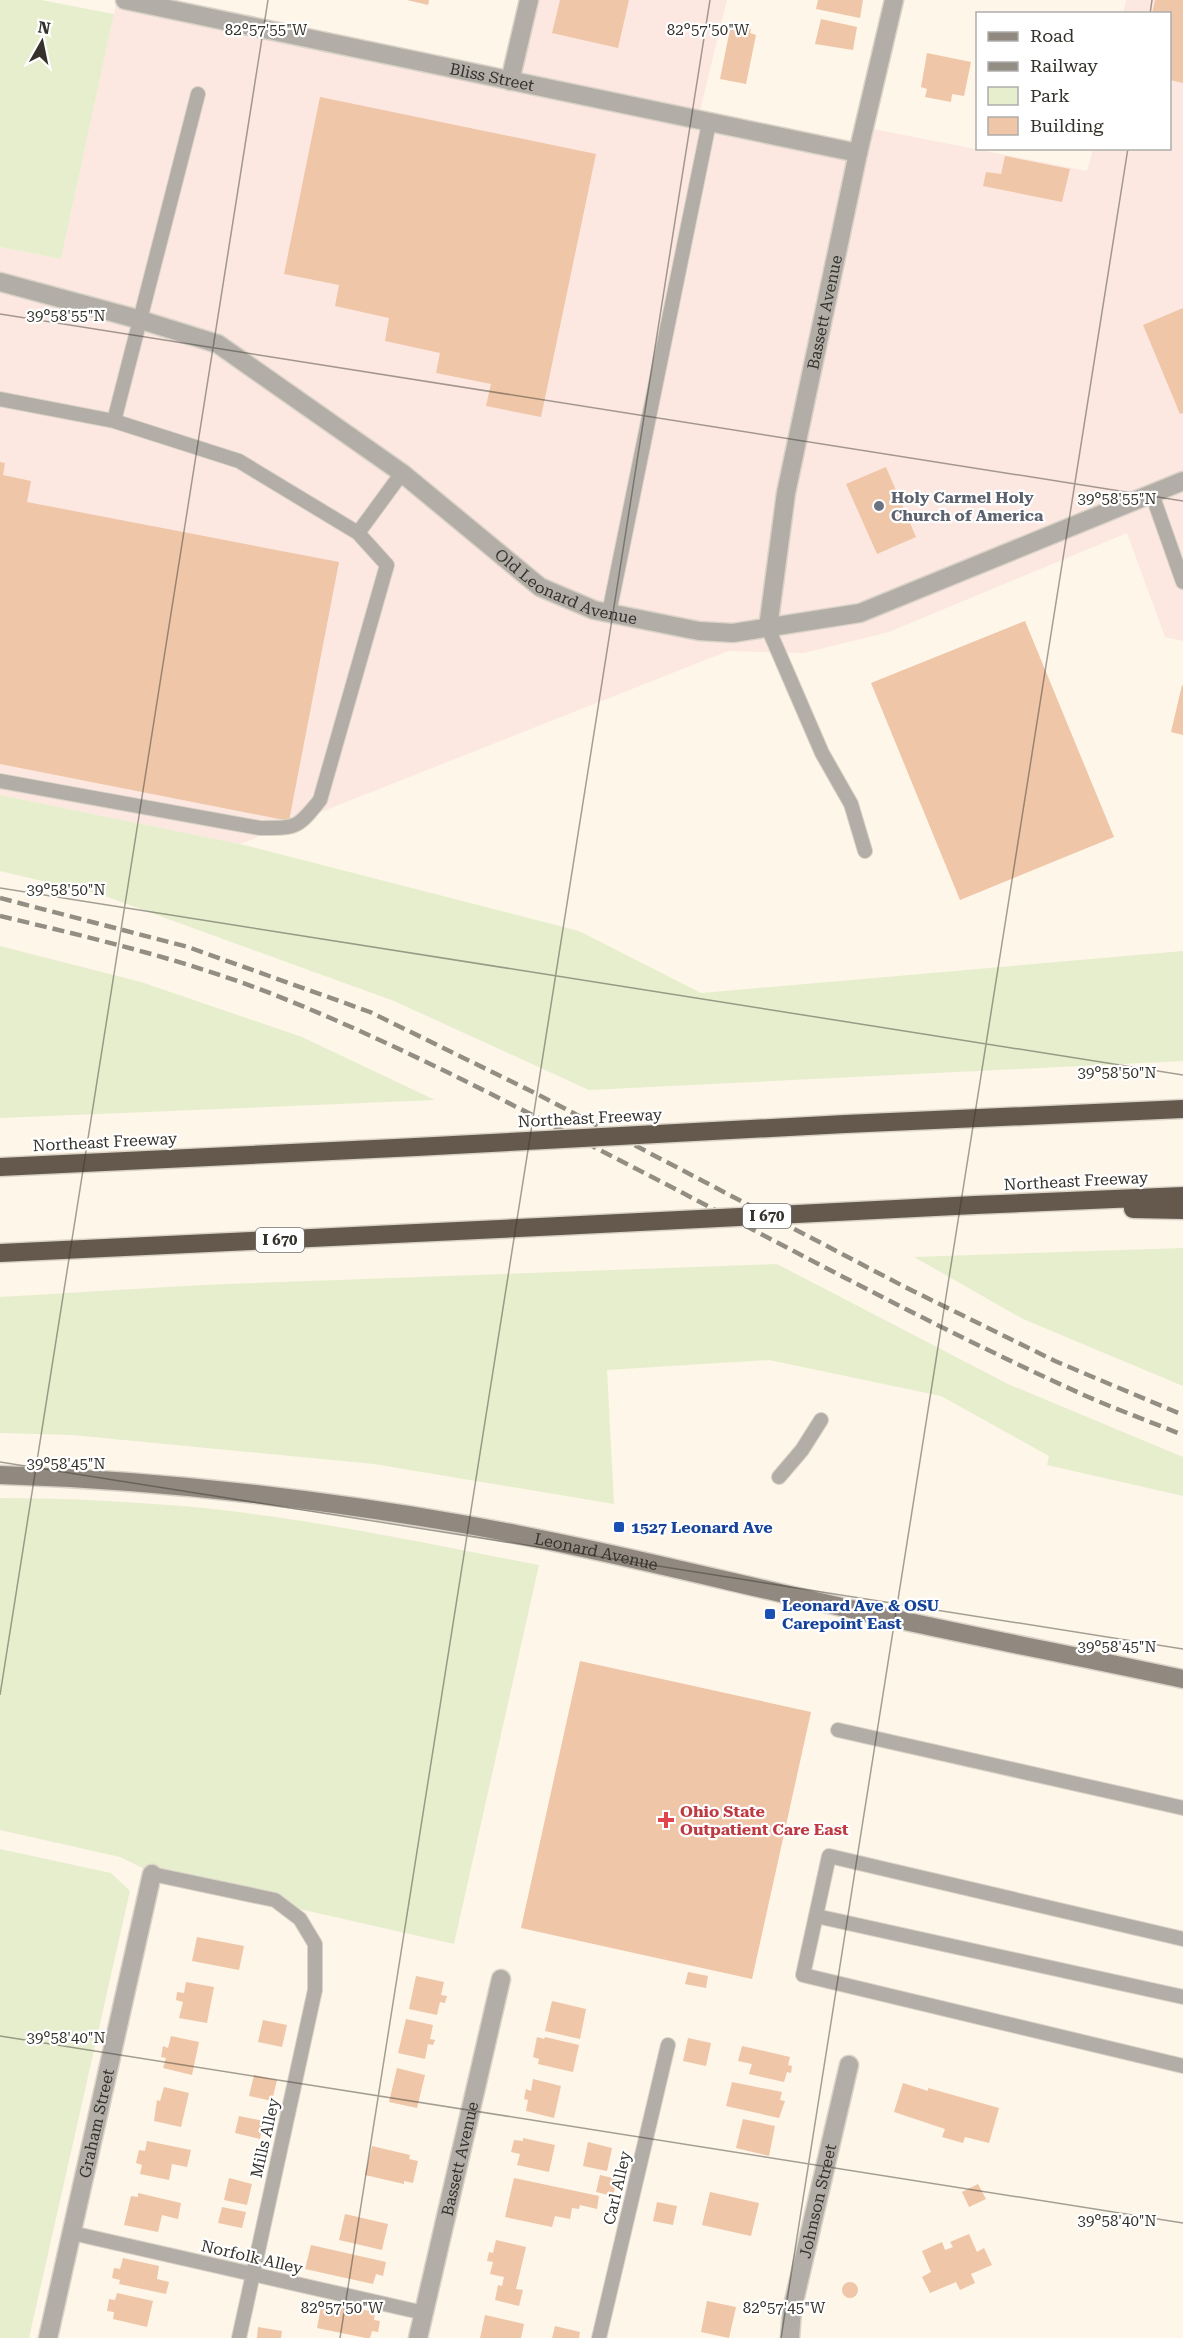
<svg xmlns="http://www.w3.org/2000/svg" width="1183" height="2338" viewBox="0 0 1183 2338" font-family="'Roboto Serif',serif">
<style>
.industrial{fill:#fce8e1}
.green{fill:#e7eece}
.building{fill:#efc6a7}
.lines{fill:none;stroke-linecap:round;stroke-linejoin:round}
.lane-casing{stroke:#dad3c7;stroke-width:16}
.street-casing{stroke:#dad3c7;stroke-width:21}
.secondary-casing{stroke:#dad3c7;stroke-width:21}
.highway-casing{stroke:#dad3c7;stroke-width:21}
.lane{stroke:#b2ada7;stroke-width:14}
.street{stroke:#b2ada7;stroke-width:18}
.secondary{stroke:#918980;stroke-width:18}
.highway{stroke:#65594e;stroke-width:18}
.rail{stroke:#938e84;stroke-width:4.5;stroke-dasharray:12 6;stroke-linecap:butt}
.highway-bridge-casing{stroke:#dad3c7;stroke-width:21;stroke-linecap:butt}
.highway-bridge{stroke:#65594e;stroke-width:18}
.ticks{fill:none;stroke:#35322c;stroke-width:1.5;stroke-opacity:0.45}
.worship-dot{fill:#6b7280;stroke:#fff;stroke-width:2}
.transit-dot{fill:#1a4fb4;stroke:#fff;stroke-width:2}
.health-dot{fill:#e0444e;stroke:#fff;stroke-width:2}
.labels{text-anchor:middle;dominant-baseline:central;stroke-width:4.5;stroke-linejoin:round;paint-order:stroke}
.shield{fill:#fff;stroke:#72706b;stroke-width:1.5}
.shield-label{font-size:15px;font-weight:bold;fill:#35322c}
.street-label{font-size:16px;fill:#35322c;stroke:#fff}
.worship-label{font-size:16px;font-weight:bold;fill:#5b616d;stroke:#fff;text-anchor:start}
.transit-label{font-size:16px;font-weight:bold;fill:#164399;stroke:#fff;text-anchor:start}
.health-label{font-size:16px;font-weight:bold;fill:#be3a42;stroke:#fff;text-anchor:start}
.ticks-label{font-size:15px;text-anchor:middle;fill:#35322c;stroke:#fff;stroke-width:4.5;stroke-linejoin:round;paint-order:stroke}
</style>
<rect width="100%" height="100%" fill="#fef6e9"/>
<path class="industrial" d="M117,0l395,83 19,-83h196l-29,119 163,35 7,-26 219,43 6,-22 77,-1v-134l-47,-1 3,-13h57v641l-18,-4 -38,-104 -238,99 -85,21 -76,-2 -488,193 -240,-49v-548l61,12z"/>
<path class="green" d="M0,0h41l73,14 -53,245 -61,-12z
M0,795l240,49 339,87 122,62 482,-42v110l-594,29 -195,-89 -292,-106 -102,-24z
M0,946l141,36 161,55 133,63 -435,18z
M1183,1248v138l-160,-67 -109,-62z
M777,1264l231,120 175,73v39l-136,-31 2,-9 -108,-60 -172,-36 -162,10 7,134 -240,-40 -302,-29 -72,-2v-136l201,-12z
M0,1498c68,0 138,4 205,10 113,12 224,36 334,57l-85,379 -291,-66 -43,-21 -120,-27z
M0,1849l111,24 19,18 -101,447h-29z"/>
<path class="building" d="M407,0h22l-1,5z
M560,0h69l-11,48 -66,-15z
M818,0h45l-3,18 -44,-9z
M1155,0h28v83l-13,-3v-66h-18z
M821,19l36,8 -4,23 -38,-6z
M737,26l14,3 -1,4 6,2 -10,49 -26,-5 10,-50 6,2z
M927,53l44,9 -7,34 -12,-2 -1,8 -26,-5 2,-8 -6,-2z
M320,97l276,57 -55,263 -55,-11 5,-22 -55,-11 4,-20 -55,-12 4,-23 -54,-12 4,-21 -55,-11z
M1005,156l65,13 -8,33 -79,-16 3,-14 15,2z
M1183,308v105l-3,1 -37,-89z
M0,462l5,1 -2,12 28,6 -4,21 312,60 -50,259 -289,-57z
M886,467l30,70 -39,17 -31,-70z
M1025,621l89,216 -154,63 -89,-217z
M1182,685l1,1v49l-12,-3z
M580,1661l231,51 -59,267 -231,-51z
M197,1937l47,9 -5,24 -47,-9z
M688,1972l20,4 -2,12 -21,-4z
M416,1976l28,6 -3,13 6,1 -2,7 -5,-1 -3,13 -28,-6z
M186,1982l28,5 -7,36 -28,-5 4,-16 -7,-2 1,-8 7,1z
M552,2001l34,8 -6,30 -35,-8z
M406,2019l27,6 -3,14 5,1 -2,5 -5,-1 -3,15 -27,-6z
M263,2020l24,5 -5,22 -24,-5z
M171,2036l28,6 -7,33 -29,-7 3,-10 -5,-1 2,-11 5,2z
M537,2037l7,2 1,-2 34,8 -6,27 -35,-8 1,-5 -6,-2z
M688,2038l23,5 -5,23 -23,-5z
M742,2046l48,11 -2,8 4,1 -1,7 -4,-1 -3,10 -35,-8 3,-10 -14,-3z
M397,2068l28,7 -8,33 -28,-6z
M254,2075l23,5 -5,21 -23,-5z
M533,2079l28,7 -7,32 -28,-7 2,-11 -4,-1 2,-10 5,2z
M732,2082l50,10 -2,8 5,1 -6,17 -53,-12z
M903,2083l25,8v-3l71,20 -10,35 -24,-6 -2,6 -21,-6 3,-8 -51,-17z
M164,2087l25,6 -8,34 -27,-6 3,-21 3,1z
M239,2116l25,5 -4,18 -25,-6z
M743,2119l32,7 -6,30 -33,-8z
M523,2138l32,7 -6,27 -32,-7 3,-11 -9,-2 3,-12 9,1z
M147,2141l44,9 -4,17 -15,-3 -3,16 -29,-6 2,-9 -6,-2 3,-13 6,1z
M588,2142l24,6 -5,23 -24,-5z
M372,2146l38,9 -1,4 9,2 -5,22 -9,-2v3l-39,-9z
M600,2175l17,4 -4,17 -17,-4z
M229,2178l23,6 -5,21 -23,-5z
M514,2178l85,18 -2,13 -17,-4 -1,4 -7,-1 -2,11 -15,-3 -3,11 -47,-10z
M978,2184l8,15 -17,8 -7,-15z
M710,2192l49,11 -8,33 -49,-11z
M138,2193l43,10 -3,16 -16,-4 -4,17 -34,-7 7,-29 7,1z
M657,2202l20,4 -4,19 -20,-4z
M222,2207l24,5 -4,16 -24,-5z
M345,2214l43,10 -6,26 -43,-10z
M969,2234l8,18 7,-4 8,17 -21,9 4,9 -15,7 -4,-8 -26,11 -8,-16 9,-5 -9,-21 20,-9 3,8 8,-3 -3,-5z
M496,2240l30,7 -10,42 7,1 -4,16 -24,-6 3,-15 4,1 2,-9 -14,-3 3,-12 -6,-1 2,-9 4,1z
M311,2245l75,17 -3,14 -7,-2 -3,10 -68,-15z
M123,2258l36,8 -2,13 12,3 -3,12 -47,-10 1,-4 -8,-2 2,-10 6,1z
M842 2290a8 8 0 1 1 16 0a8 8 0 1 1-16 0Z
M117,2293l36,8 -6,26 -34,-8 1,-7 -7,-1 2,-12 6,1z
M322,2301l53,11 -1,8 6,1 -2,11 -6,-1 -2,7h-4l-49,-10z
M707,2301l29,6 -7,31 -28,-6z
M485,2315l39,9 -3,14h-41z
M555,2326l25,6 -1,6h-27z
M258,2327l24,4 -1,7h-24z"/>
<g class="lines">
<g class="lane-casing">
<path id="lane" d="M0,399l114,22 84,-327
M114,421l125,40 119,72
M1152,494l31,88
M609,613l100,-490
M768,628l54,125 29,51 14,47
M0,781l260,47c36,0 37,1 60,-28l67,-235 -29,-32 44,-60
M779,1477l23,-27 19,-30
M838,1730l345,78
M152,1874l123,26 25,19 15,25v46l-76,348
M816,1916l367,81
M1183,1939l-354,-83 -26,119 380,91
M72,2233l352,80
M599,2338l69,-293"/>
</g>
<g class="street-casing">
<g id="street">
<path id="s1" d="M125,0l733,153"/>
<path d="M510,81l19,-81"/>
<path id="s2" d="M0,282l141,38 77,24 184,129 138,114 54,23 105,21 34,2 127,-20 323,-132"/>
<path id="s3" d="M768,628l18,-135 72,-340 36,-153"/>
<path id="s4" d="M48,2338l104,-464"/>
<path id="s5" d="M418,2338l83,-359"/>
<path id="s6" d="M790,2338l2,-28 57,-245"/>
</g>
</g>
<g class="secondary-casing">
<g id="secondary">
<path id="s7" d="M0,1475c156,5 314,23 468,50 133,24 264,58 396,87 106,24 213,44 319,67"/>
</g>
</g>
<g class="highway-casing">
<path id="highway" d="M845,1124l338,-15
M0,1167l416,-20
M975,1205l208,-9
M1133,1209l50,1
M0,1253l560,-27"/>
</g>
<use href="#lane" class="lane"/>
<use href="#street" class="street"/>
<use href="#secondary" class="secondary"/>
<use href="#highway" class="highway"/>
<path class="rail" d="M0,898l188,49 182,65 167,82 368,193 150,74 128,54
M0,916c93,22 186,44 275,79 111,44 217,99 323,154 162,83 322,172 488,247 32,14 65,26 97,39"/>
<g class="highway-bridge-casing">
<path id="highway-bridge" d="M416,1147l429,-23
M560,1226l415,-21"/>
</g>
<use href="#highway-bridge" class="highway-bridge"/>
</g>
<path class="ticks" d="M1150,14l2,-14M0,314l1183,187M0,888l1183,187M0,1462l1183,187M0,1695l268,-1695M0,2036l1183,187M340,2338l370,-2338M781,2338l347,-2190"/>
<circle class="worship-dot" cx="879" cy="506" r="6"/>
<g class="transit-dot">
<rect x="613" y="1521" width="12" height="12" rx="3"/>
<rect x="764" y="1608" width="12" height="12" rx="3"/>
</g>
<path class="health-dot" d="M663 1811h6v6h6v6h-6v6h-6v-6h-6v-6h6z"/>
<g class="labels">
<g class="shield">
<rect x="743" y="1204" width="48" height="24" rx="4.5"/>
<rect x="256" y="1228" width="48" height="24" rx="4.5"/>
</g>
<g class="shield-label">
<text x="767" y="1216">I 670</text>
<text x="280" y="1240">I 670</text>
</g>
<g class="street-label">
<text stroke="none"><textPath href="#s1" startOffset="375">Bliss Street</textPath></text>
<text stroke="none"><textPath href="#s3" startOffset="321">Bassett Avenue</textPath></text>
<text stroke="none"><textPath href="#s2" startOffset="654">Old Leonard Avenue</textPath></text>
<text transform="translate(590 1118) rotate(-3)">Northeast Freeway</text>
<text transform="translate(105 1142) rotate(-3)">Northeast Freeway</text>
<text transform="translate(1076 1181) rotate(-3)">Northeast Freeway</text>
<text stroke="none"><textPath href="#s7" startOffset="602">Leonard Avenue</textPath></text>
<text stroke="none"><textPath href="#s4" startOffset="220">Graham Street</textPath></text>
<text transform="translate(265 2138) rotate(-77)">Mills Alley</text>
<text stroke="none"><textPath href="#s5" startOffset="184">Bassett Avenue</textPath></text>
<text transform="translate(617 2188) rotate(-77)">Carl Alley</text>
<text stroke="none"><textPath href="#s6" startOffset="140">Johnson Street</textPath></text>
<text transform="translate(252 2257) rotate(13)">Norfolk Alley</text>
</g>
<g class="worship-label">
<text x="891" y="497">Holy Carmel Holy<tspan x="891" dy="18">Church of America</tspan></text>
</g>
<g class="transit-label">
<text x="631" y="1527">1527 Leonard Ave</text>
<text x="782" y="1605">Leonard Ave &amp; OSU<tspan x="782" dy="18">Carepoint East</tspan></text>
</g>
<g class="health-label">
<text x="680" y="1811">Ohio State<tspan x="680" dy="18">Outpatient Care East</tspan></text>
</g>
</g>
<g class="ticks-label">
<text x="266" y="35">82°57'55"W</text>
<text x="708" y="35">82°57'50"W</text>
<text x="66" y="321">39°58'55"N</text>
<text x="1117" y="504">39°58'55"N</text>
<text x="66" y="895">39°58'50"N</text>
<text x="1117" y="1078">39°58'50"N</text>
<text x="66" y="1469">39°58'45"N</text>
<text x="1117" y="1652">39°58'45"N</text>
<text x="66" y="2043">39°58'40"N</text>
<text x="1117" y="2226">39°58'40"N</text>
<text x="342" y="2313">82°57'50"W</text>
<text x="784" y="2313">82°57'45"W</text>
</g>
<rect x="976" y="12" width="195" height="138" fill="#ffffff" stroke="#aeadab" stroke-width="1.5"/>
<rect x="988" y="32" width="30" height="9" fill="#918980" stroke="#aeadab" stroke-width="1.5"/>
<text x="1030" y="42" font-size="18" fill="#35322c">Road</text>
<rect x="988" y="62" width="30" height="9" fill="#938e84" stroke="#aeadab" stroke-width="1.5"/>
<text x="1030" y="72" font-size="18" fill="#35322c">Railway</text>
<rect x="988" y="87" width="30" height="18" fill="#e7eece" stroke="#aeadab" stroke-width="1.5"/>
<text x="1030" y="102" font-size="18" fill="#35322c">Park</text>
<rect x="988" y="117" width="30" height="18" fill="#efc6a7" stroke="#aeadab" stroke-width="1.5"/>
<text x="1030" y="132" font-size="18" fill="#35322c">Building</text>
<g transform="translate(42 42) rotate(9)" stroke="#ffffff" stroke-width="4.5" paint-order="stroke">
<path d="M0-4.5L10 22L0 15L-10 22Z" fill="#35322c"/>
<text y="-9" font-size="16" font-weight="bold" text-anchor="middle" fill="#35322c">N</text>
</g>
</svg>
